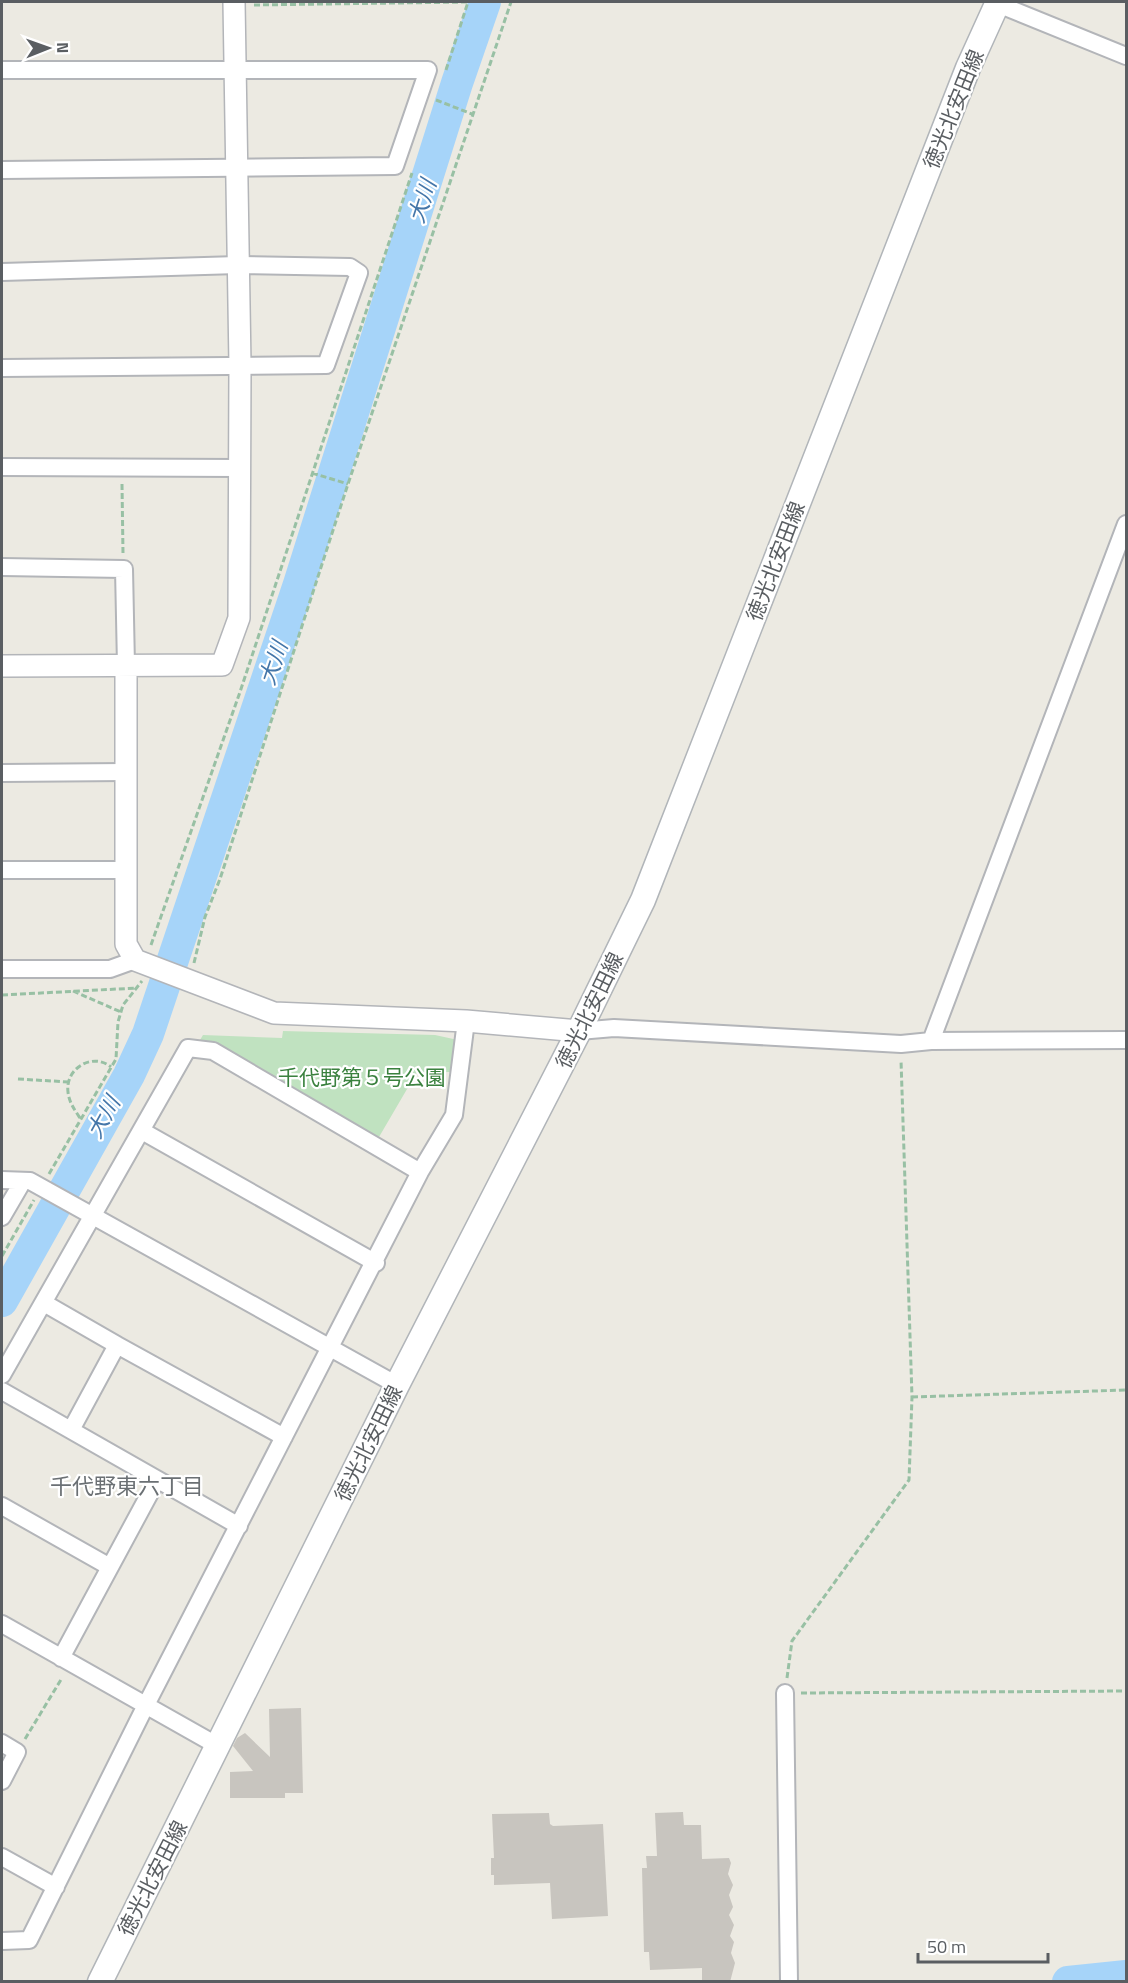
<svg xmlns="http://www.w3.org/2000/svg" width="1128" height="1983" viewBox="0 0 1128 1983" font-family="'Titillium Web','Noto Sans JP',sans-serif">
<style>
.green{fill:#c0e2c0}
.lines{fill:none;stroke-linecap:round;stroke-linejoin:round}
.river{stroke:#a6d4f9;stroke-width:32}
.building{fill:#c8c5bf}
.minor-casing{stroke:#b3b5b9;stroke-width:20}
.tertiary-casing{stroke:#b3b5b9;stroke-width:24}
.secondary-casing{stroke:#b1b5b9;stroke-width:27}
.path{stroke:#98c0a4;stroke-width:3;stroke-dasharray:6 3;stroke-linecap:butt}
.minor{stroke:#fff;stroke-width:16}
.tertiary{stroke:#fff;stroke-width:21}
.secondary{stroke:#fff;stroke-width:24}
.labels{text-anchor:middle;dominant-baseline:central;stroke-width:4.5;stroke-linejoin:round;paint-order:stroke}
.street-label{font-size:21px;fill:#5a5e62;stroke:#fff}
.park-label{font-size:21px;fill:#3a813e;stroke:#fff}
.water-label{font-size:22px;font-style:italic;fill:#4476a9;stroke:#fff}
.neighbourhood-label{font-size:22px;fill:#6b7074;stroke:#fff}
</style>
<rect width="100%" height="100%" fill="#eceae2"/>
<path class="green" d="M283,1031l152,4 23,5 -3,32h-38l-38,65 -179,-97 3,-5 79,3z"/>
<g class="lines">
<path class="river" d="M2,1301l127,-226 19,-41 151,-450 158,-501 28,-81
M1068,1982l58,-6"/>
</g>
<path class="building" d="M301,1708l2,85h-18v5h-55v-26l23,-1 -20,-25 4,-8 8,-5 25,24 -1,-48z
M683,1812l1,13h17l1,34 27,-1 2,5 -3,11 5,11 -4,10 4,12 -4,8 5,10 -4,11 4,6 -3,11 4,10 -5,19h-28v-14l-52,2 -1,-18h-5l-2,-84h5l-1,-12h11l-2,-43z
M549,1813l1,11 3,2 50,-2 5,92 -56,3 -2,-36 -56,2v-10h-3v-17h3l-2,-44z"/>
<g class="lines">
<g class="minor-casing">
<path id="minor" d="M993,2l133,54
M2,70h426l-33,96 -393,4
M2,272l236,-7 112,2 9,6 -33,92 -324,3
M2,467l238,1
M2,567l122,2 2,97
M2,773l124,-1
M2,870h124
M2,969h108l25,-9
M579,1031l35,-3 287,16 30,-3 195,-1
M931,1041l195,-517
M142,1131l234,132
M2,1180l28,1 367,204
M2,1217l21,-36
M44,1303l73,42
M2,1375l186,-327 25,3 207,121
M2,1391l237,135
M71,1430l46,-85 167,92
M2,1506l108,61
M2,1624l216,122
M61,1658l96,-178
M785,1693l4,289
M2,1743l15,9 -15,29
M2,1857l54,30
M2,1941l27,-1 117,-235 274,-533 34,-57 12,-94"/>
</g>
<g class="tertiary-casing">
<path id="tertiary" d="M2,666l220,-1 17,-47 1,-253 -6,-363
M126,666v278l9,16 139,53 192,8 113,10"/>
</g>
<g class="secondary-casing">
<path id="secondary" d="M100,1982l297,-597 182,-354 64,-131 325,-832 30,-66"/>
</g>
<path class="path" d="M254,5l214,-3
M446,70l22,-68
M436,100l36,14
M312,473l36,11
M122,484l1,69
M151,945l89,-253 172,-519
M194,963l11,-46 15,-38 128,-395 163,-482
M73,991l48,21
M2,995l135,-7
M18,1079l51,3
M80,1118c-6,-9 -11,-16 -12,-26 -3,-24 25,-40 43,-25
M49,1174l67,-115 2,-37 5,-17 19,-24
M2,1256l32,-56
M912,1397l214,-7
M787,1678l5,-37 117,-161 3,-83 -11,-337
M801,1693l325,-2
M25,1739l37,-61"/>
<use href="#minor" class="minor"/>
<use href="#tertiary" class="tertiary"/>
<use href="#secondary" class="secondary"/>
</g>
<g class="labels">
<g class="street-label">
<text transform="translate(953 109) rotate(-68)">徳光北安田線</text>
<text transform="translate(775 561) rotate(-69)">徳光北安田線</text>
<text transform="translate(589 1010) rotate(-64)">徳光北安田線</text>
<text transform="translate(368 1443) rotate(-64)">徳光北安田線</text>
<text transform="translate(152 1878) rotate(-63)">徳光北安田線</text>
</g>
<g class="park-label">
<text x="362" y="1077">千代野第５号公園</text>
</g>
<g class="water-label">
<text transform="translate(422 201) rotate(-72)">大川</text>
<text transform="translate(273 663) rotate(-71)">大川</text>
<text transform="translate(103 1117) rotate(-61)">大川</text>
</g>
<g class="neighbourhood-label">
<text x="127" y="1486">千代野東六丁目</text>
</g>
</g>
<rect width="1128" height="1983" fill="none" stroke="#5a5e62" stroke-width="6"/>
<g transform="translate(48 48) rotate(89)" stroke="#ffffff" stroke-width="4.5" paint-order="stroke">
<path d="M0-4.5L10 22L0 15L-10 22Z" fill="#5a5e62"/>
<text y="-9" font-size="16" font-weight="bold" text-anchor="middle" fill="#5a5e62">N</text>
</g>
<path d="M918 1953v9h130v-9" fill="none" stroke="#5a5e62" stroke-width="3"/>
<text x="927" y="1953" font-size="18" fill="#5a5e62" stroke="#ffffff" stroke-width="4.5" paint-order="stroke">50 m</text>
</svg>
